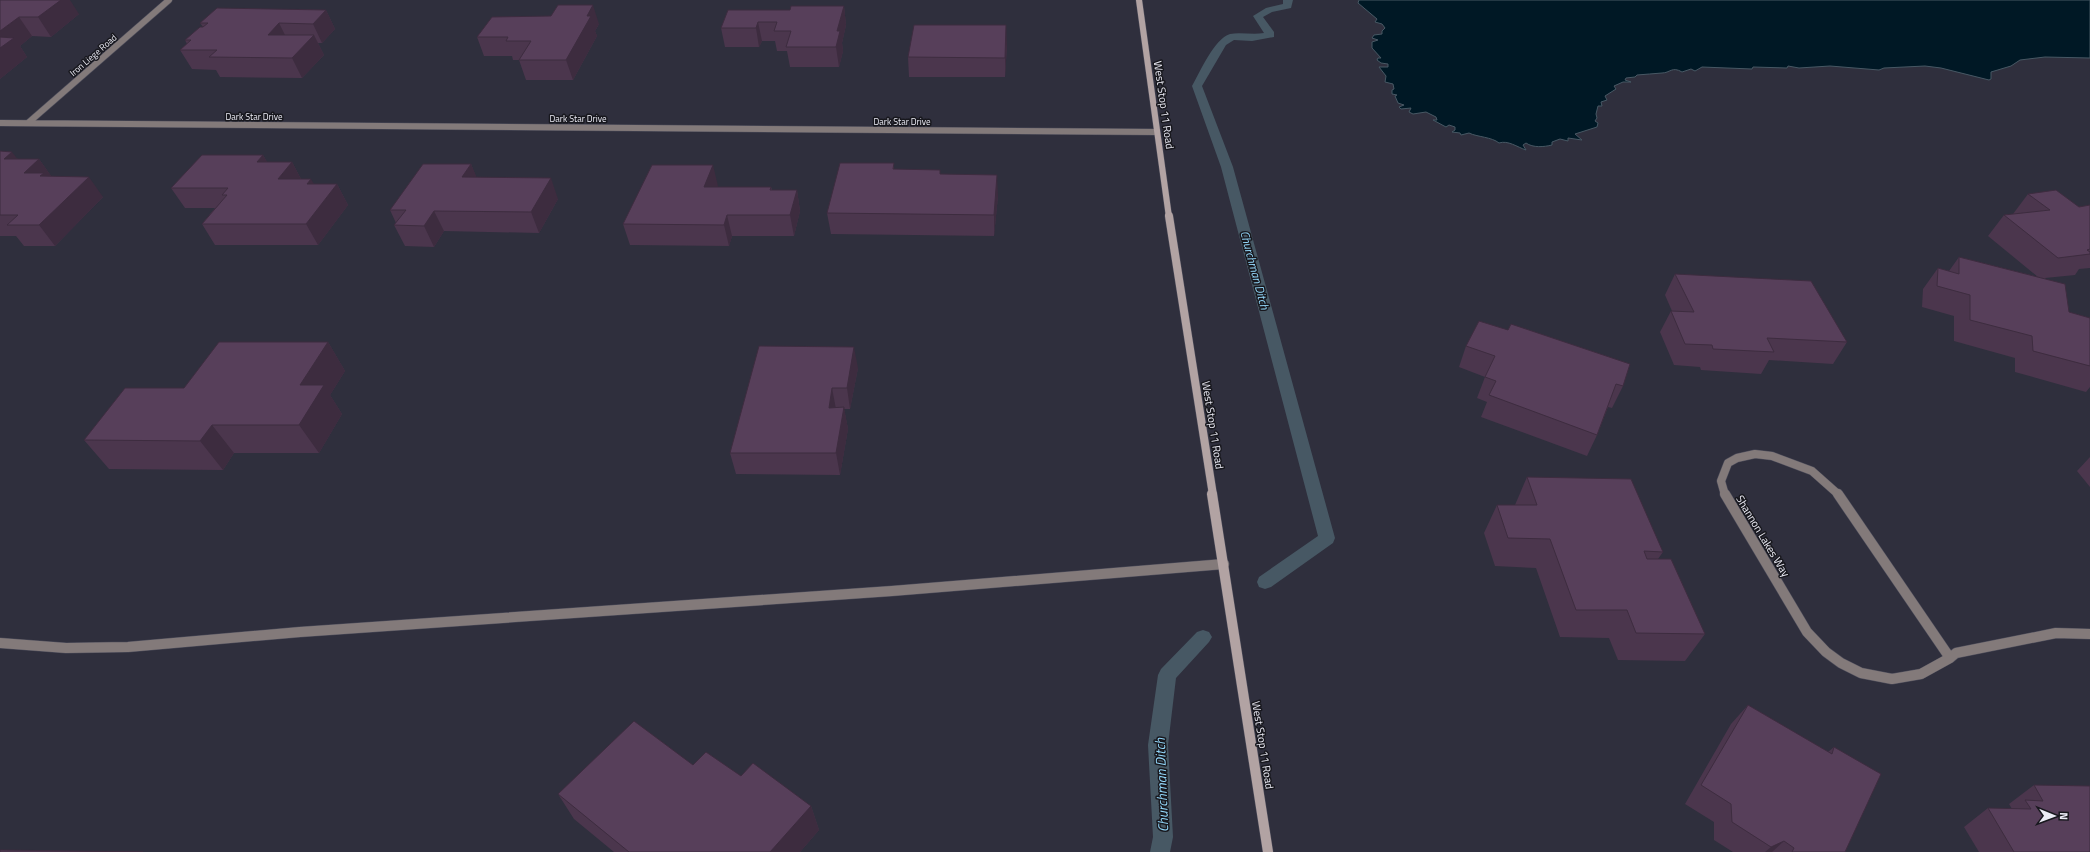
<svg xmlns="http://www.w3.org/2000/svg" width="2090" height="852" viewBox="0 0 2090 852" font-family="'Titillium Web',sans-serif">
<style>
.water{fill:#001825;stroke:#475864}
.lines{fill:none;stroke-linecap:round;stroke-linejoin:round}
.stream{fill:#475864;fill-rule:evenodd}
.minor-far2-casing{stroke:#4d4d5b;stroke-width:7}
.minor-far1-casing{stroke:#4d4d5b;stroke-width:9}
.minor-casing{stroke:#4d4d5b;stroke-width:11}
.secondary-far2-casing{stroke:#4d4d5b;stroke-width:7}
.secondary-far1-casing{stroke:#4d4d5b;stroke-width:9}
.secondary-casing{stroke:#4d4d5b;stroke-width:11}
.minor-far2{stroke:#837a7a;stroke-width:6}
.minor-far1{stroke:#837a7a;stroke-width:8}
.minor{stroke:#837a7a;stroke-width:10}
.secondary-far2{stroke:#b2a3a3;stroke-width:6}
.secondary-far1{stroke:#b2a3a3;stroke-width:8}
.secondary{stroke:#b2a3a3;stroke-width:10}
.wall{fill:#4b364d}
.shaded-wall{fill:#3d2c3f}
.building{fill:#573f5a;stroke:#3d2c3f}
.labels{text-anchor:middle;dominant-baseline:central;stroke-width:3;stroke-linejoin:round;paint-order:stroke}
.far-street-label{font-size:9px;fill:#ececf6;stroke:#18181e}
.street-label{font-size:11px;fill:#ececf6;stroke:#18181e}
.water-label{font-size:12px;font-style:italic;fill:#94d9fc;stroke:#18181e}
.near-water-label{font-size:14px;font-style:italic;fill:#94d9fc;stroke:#18181e}
</style>
<rect width="100%" height="100%" fill="#2f2f3d"/>
<path class="water" d="M1359,0h731v58l-45,-1 -25,3 -9,6 -20,6v7l-2,1 -48,-12 -16,-2 -41,2 -5,2 -49,-4 -31,2 -11,-2 -1,2 -34,-1 -1,2 -50,-2 -7,4 -4,-2 -9,3c-10,-6 -12,1 -20,1 -8,1 -17,1 -25,2l-2,2 -9,1 -1,2 6,2h-8l-9,4 2,3 -11,7 2,4 -6,2 1,4h-4l-2,8 1,4 -2,3 3,2 -1,4 -22,7 7,6 -14,-2v3l-8,-2 -8,3v3c-8,2 -19,3 -26,-2l-3,2 3,5c-9,-3 -18,-10 -27,-7 -7,-6 -22,-6 -30,-10l-8,2 -1,-2 -8,-1 3,-2v-3l-6,-2 -3,2 -13,-7h4l-1,-3 -10,-5 -13,2 -4,-2 2,-4 -10,1 -2,-2 5,-2 -6,-2 -3,-7 2,-1 -5,-1v-4l2,-1 -1,-5 -8,-2 1,-6 -7,-9h9v-3l-7,-1 -4,-3 1,-2h3l-9,-10v-6l6,-2 -6,-2 2,-3 8,-1v-3l3,-3 -3,-4 -7,-2 2,-3 -19,-16z"/>
<g class="lines">
<path class="stream" d="M1283,0h10l-2,8 -19,4 -9,5 11,15v5l-22,4 -18,-1 -8,5 -24,41 31,81 102,371 -2,5 -62,44 -6,2 -6,-2 -2,-5 2,-5 59,-41 -97,-369 -29,-81c8,-14 22,-47 38,-52 10,-2 23,1 34,-1l-11,-17 13,-8 17,-4z
M1203,630l6,2 3,5 -3,5 -33,36 -8,67 5,92 -3,15h-20l3,-15 -5,-92 10,-70 3,-6 36,-37z"/>
<g class="minor-far2-casing">
<path id="minor-far2" d="M0,123l1156,9
M28,123l141,-123"/>
</g>
<g class="minor-far1-casing">
<path id="minor-far1" d="M1725,495l-4,-14 7,-18 9,-5 18,-4 17,2 40,15 27,24"/>
</g>
<g class="minor-casing">
<path id="minor" d="M1725,494l82,138 19,20 15,11 20,10 31,6 29,-5 29,-16 -112,-164
M0,643l66,5 62,-1 172,-15 592,-41 332,-27
M1950,658l6,-5 100,-20 34,1"/>
</g>
<g class="secondary-far2-casing">
<path id="secondary-far2" d="M1139,0l30,217"/>
</g>
<g class="secondary-far1-casing">
<path id="secondary-far1" d="M1169,216l44,279"/>
</g>
<g class="secondary-casing">
<path id="secondary" d="M1212,494l56,358"/>
</g>
<use href="#minor-far2" class="minor-far2"/>
<use href="#minor-far1" class="minor-far1"/>
<use href="#minor" class="minor"/>
<use href="#secondary-far2" class="secondary-far2"/>
<use href="#secondary-far1" class="secondary-far1"/>
<use href="#secondary" class="secondary"/>
</g>
<path class="wall" d="M0,0l79,14 -28,23 -19,-1 -12,10 7,11 -27,22z
M844,6l2,19 -4,18 1,8 -4,16h-49l-3,-16h-10l-2,-10h-13l-3,6h-34l-4,-19 69,-18z
M326,10l9,19 -13,14h-4l6,12 -22,23 -82,-1 -4,-7 -24,-1 -12,-19 7,-6 -2,-4 18,-13 -3,-4z
M599,24l-4,7 2,5 -24,44h-47l-7,-20h-6l-1,-4h-28l-7,-19z
M1007,45l-2,32h-96l-1,-20z
M0,151l18,8h21l12,17 52,21 -48,49h-31l-8,-10h-16z
M263,155l4,7h25l9,17 13,5h23l11,21 -30,40h-103l-13,-21 13,-16h-30l-14,-20z
M894,163v6l46,5 58,22 -4,40 -163,-2 -4,-21z
M471,164l5,13 82,22 -19,34 -95,-2 -10,16 -29,-1 -11,-21 2,-2 -6,-13z
M718,186l-1,1h54l1,3h25l3,21 -6,25h-62l-3,10 -99,-1 -7,-21z
M2028,194l51,13 11,-2v63l-11,1 -4,6 -30,3 24,34 21,6v69l-4,5 -71,-20v-14l-61,-17v-25l-32,-9 1,-18 15,-21 11,3 10,-14 79,20 -50,-41 16,-21 9,-1z
M1675,274l172,68 -14,22 -64,-4 -8,14 -60,-4 -1,-3 -26,-2 -14,-33 11,-21h1l-7,-16z
M1508,330l115,56 -11,22 -4,-1 -11,28 -10,21 -106,-39 6,-15 -10,-4 8,-21 -26,-10 7,-21z
M328,342l17,29 -15,24 12,19 -23,39h-85l-11,17 -114,-1 -25,-29 100,-52z
M858,368l-8,41h-6l4,20 -8,46 -104,-1 -6,-21z
M2090,457v30l-13,-16z
M1527,477l136,75 -5,7 47,75 -20,27 -67,-1 -9,-22 -49,-1 -24,-69 -41,-2 -11,-33 13,-28h18z
M1748,705l80,47 6,-5 11,105h-112l-19,-12v-18l-29,-18 46,-80z
M693,765l48,11 70,30 8,24 -19,22h-186l-40,-33 -16,-25z
M2034,785l56,67h-111l-15,-25 24,-19 24,1 -3,-5z"/>
<path class="shaded-wall" d="M61,0h9l9,14 -28,23 -13,-20z
M593,5l6,19 -4,7 2,5 -24,44 -7,-20 21,-44z
M844,6l2,19 -4,18 1,8 -4,16 -3,-20 1,-16z
M326,10l9,19 -13,14 -9,-19z
M19,17l13,19 -12,10 7,11 -27,22v-48z
M758,22l4,19 -3,6 -3,-19z
M279,23l10,20 -21,-8z
M1006,25l1,20 -2,32v-19z
M314,35l10,20 -22,23 -10,-20z
M12,152l14,18 13,-11 15,21 -15,14 -35,-35z
M263,155l12,20 -18,-13z
M292,162l11,21 -25,-4z
M471,164l9,21 -18,-8z
M713,165l5,21 -8,22 -6,-21z
M997,175l1,21 -4,40v-21z
M89,177l14,20 -48,49 -16,-21z
M551,178l7,21 -19,34 -8,-21z
M311,179l12,21 -16,-16z
M337,184l11,21 -30,40 -12,-21z
M797,190l3,21 -6,25 -4,-21z
M434,211l10,20 -10,16 -10,-21z
M727,215l5,21 -3,10 -5,-21z
M328,342l17,29 -15,24 12,19 -23,39 -20,-28 1,-40z
M854,347l4,21 -8,41 -3,-21z
M832,388l4,21 -7,-1z
M844,407l4,22 -8,46 -4,-22z
M212,425l22,28 -11,17 -23,-29z
M811,806l8,24 -19,22h-30z
M1784,841l-12,11h-7l6,-5z"/>
<path class="building" d="M0,0h61l-23,17h-19l-19,14z
M558,5h35l-6,11h4l-25,44h-47l12,-19h-25l2,-4h-31l15,-20 59,-1z
M791,6h53l-7,25h3l-4,16h-50l5,-16h-17l3,-9h-19l-2,6h-35l7,-18h62z
M217,8l109,2 -13,14 -34,-1 -11,12h46l-22,23 -83,-1 8,-7h-37l11,-10h-6l15,-13h3l5,-4h-8z
M914,25h92l-1,33 -97,-1z
M0,37l14,1 -14,10z
M0,151l12,1 -8,7h35l-15,14h20l-4,3 49,1 -50,48h-32l11,-10h-18z
M202,155h61l-6,7h35l-14,17h33l-4,5h30l-31,40h-104l25,-29h-5l6,-7h-57z
M840,163h54l-1,6 47,1v4l57,1 -3,40 -167,-2z
M423,164h48l-9,13 89,1 -20,34 -97,-1 -10,15 -30,-1 12,-15h-16z
M652,165h61l-9,22h67l-1,3h27l-7,25h-63l-3,10 -101,-1z
M2056,190l23,17 11,-2v44l-3,1 3,2v2l-32,4 -54,-43 46,-5 -22,-16z
M1959,257l106,27 4,28 21,6v48l-57,-15 -1,-15 -62,-16v-25l-33,-9 1,-18 21,6z
M1675,274l136,7 36,61 -80,-4 7,14 -61,-3 -1,-4 -27,-1 -14,-33 23,1z
M1479,321l29,9 3,-6 119,40 -7,22 -7,-2 -19,51 -108,-40 7,-14 -11,-4 10,-21 -29,-10z
M219,342h109l-28,43h24l-25,40h-87l-12,16 -116,-1 41,-52h59z
M759,346l95,1 -7,41h-15l-3,20 15,-1 -8,46h-106z
M1527,477l104,2 32,73 -19,-1 3,8h24l34,75 -69,-1 -9,-23h-51l-26,-71 -42,-1 -11,-33h40z
M1748,705l84,49 2,-7 47,27 -36,78h-53l2,-4 -10,-7 -13,6 -39,-25 -1,-18 -30,-19z
M634,721l59,44 13,-13 35,24 12,-13 58,43 -41,46h-141l-71,-58z
M2034,785l56,1v66h-76l-26,-44 43,1 -6,-9 18,1z
M0,850l143,2h-143z"/>
<g class="labels">
<g class="far-street-label">
<text transform="translate(93 55) rotate(-41)">Iron Liege Road</text>
<text x="254" y="116">Dark Star Drive</text>
<text x="578" y="118">Dark Star Drive</text>
<text x="902" y="121">Dark Star Drive</text>
</g>
<g class="street-label">
<text transform="translate(1164 105) rotate(82)">West Stop 11 Road</text>
<text transform="translate(1213 425) rotate(81)">West Stop 11 Road</text>
<text transform="translate(1763 536) rotate(59)">Shannon Lakes Way</text>
<text transform="translate(1263 745) rotate(81)">West Stop 11 Road</text>
</g>
<g class="water-label">
<text transform="translate(1255 270) rotate(75)">Churchman Ditch</text>
</g>
<g class="near-water-label">
<text transform="translate(1161 785) rotate(-92)">Churchman Ditch</text>
</g>
</g>
<g transform="translate(2054 816) rotate(91)" stroke="#18181e" stroke-width="3" paint-order="stroke">
<path d="M0-3L7 15L0 10L-7 15Z" fill="#ececf6"/>
<text y="-6" font-size="11" font-weight="bold" text-anchor="middle" fill="#ececf6">N</text>
</g>
</svg>
